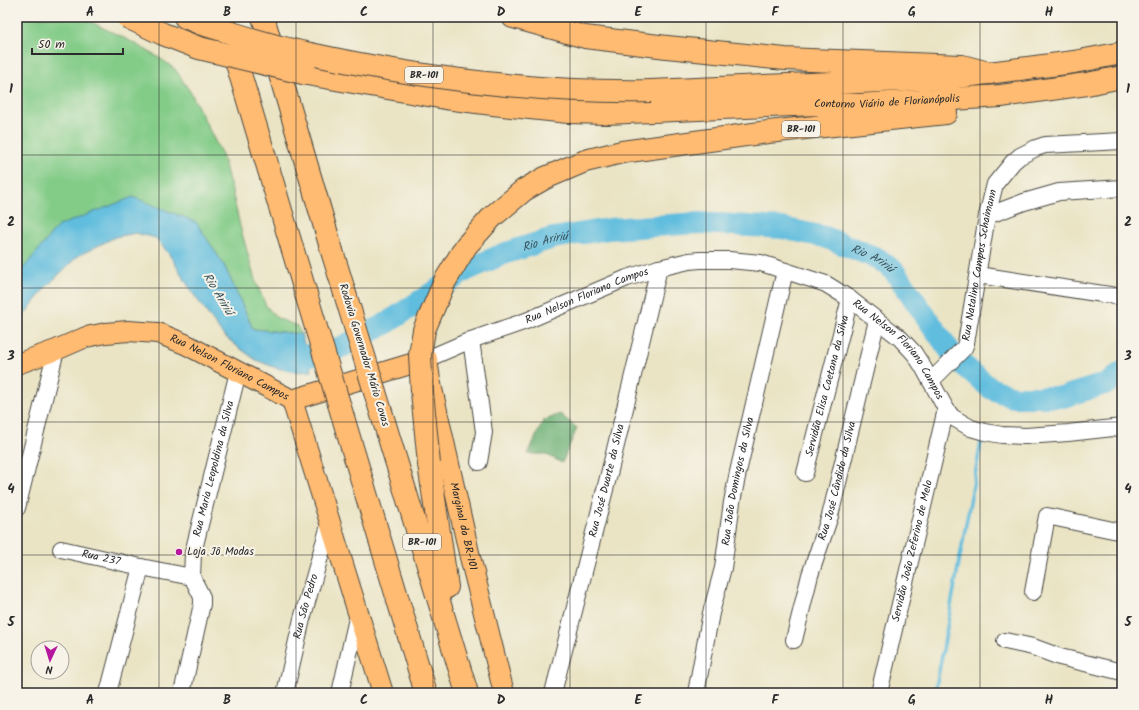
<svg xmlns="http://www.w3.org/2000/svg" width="1139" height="710" viewBox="0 0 1139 710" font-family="Kalam,sans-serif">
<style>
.green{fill:#83cc88;stroke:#577c5a}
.forest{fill:#6ab074;stroke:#4a6e50}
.water{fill:#60bdde;stroke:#467484}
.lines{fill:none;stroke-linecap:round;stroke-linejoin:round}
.stream{stroke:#60bdde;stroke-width:3.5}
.river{stroke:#60bdde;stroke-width:22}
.minor-casing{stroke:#484742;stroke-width:18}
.major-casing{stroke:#484742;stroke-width:22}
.highway-casing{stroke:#484742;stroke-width:24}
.minor{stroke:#fff;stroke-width:16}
.major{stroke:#ffbb71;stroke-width:20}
.highway{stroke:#ffbb71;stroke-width:22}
.highway-bridge-casing{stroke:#484742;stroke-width:24;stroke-linecap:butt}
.highway-bridge{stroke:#ffbb71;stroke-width:22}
.grid{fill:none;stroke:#2b2b2b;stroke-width:1;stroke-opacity:0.55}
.poi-dot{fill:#b5179e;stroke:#f7f3e8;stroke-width:1.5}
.labels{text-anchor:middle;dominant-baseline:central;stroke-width:4;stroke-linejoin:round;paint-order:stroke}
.shield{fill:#f7f3e8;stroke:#686764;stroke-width:1}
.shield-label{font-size:10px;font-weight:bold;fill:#2b2b2b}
.street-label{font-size:11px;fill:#2b2b2b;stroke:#f7f3e8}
.poi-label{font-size:11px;fill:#2b2b2b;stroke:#f7f3e8;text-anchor:start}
.water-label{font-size:12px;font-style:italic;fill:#3b5761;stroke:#f7f3e8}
.neatline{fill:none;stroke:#2b2b2b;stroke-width:1.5}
.grid-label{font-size:13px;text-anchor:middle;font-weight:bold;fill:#2b2b2b}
</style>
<rect width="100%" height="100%" fill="#f7f3e8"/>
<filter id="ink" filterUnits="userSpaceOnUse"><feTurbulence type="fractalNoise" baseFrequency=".025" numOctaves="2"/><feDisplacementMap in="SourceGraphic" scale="8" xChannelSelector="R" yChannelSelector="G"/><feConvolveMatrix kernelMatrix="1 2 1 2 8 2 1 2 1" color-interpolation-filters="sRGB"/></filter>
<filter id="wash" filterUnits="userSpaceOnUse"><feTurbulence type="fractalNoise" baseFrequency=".012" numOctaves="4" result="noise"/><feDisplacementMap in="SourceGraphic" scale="16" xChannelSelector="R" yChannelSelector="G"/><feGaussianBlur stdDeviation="0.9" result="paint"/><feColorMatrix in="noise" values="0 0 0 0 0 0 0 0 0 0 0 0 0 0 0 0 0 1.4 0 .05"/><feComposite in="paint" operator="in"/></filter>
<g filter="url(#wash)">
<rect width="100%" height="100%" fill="#eae4c5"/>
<path class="green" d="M17,17h64l51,25 26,15 17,12 16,24 31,62 10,36 8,35 15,54 11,26 11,12 20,8 4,8 -48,-5 -29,-64 -91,-68 -116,79z"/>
<path class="forest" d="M560,414l17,14 -15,35 -17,-9h-17l15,-33z"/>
<path class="water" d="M133,197l63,25 28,43 29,64 48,5 11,37 -16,1 -20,-4 -20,-8 -18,-13 -16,-13 -30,-42 -23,-38 -13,-16 -20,-5 -21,4 -37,19 -32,31 -29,37v-48l41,-50z"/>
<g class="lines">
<path class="stream" d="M935,693l47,-256"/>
<path class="river" id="s1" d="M278,355l10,3 37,-5 19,-7 43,-23 78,-52 38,-17 50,-16 56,-9 90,-6 83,5 43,9 54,22 15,12 61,87 35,30 23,9h50l45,-14 14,-11"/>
</g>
</g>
<g filter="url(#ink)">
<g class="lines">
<g class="minor-casing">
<g id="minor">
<path d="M987,216l37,-14 35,-10 63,-4"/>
<path d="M978,275l138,21"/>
<path d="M471,340l13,92 -5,30"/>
<path id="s2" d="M427,359l44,-19 55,-19 101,-43 32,-10 30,-7 11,-1h29l32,3 65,21 24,15 50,39 14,15 9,14 23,42 6,8 19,11 14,4 17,3 24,1 42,-3 54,-6"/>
<path id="s3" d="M931,381l33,-33 2,-5 21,-127 8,-32 18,-22 7,-6 16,-8 9,-3 77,-4"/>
<path id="s4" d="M805,473l45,-174"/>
<path d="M17,508l39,-158"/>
<path id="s5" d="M61,549l80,18"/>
<path d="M1033,592l14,-76 75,16"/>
<path id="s6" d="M794,640l16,-65 20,-59 47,-196"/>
<path d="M1005,641l28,6 27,10 62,15"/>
<path id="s7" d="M108,693l33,-126 51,10 1,-24 45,-181"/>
<path d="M182,693l20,-89v-7l-10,-20"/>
<path id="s8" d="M285,693l17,-74 28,-97"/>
<path d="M340,693l18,-79"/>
<path id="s9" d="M553,693l57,-223 49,-202"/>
<path id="s10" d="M696,693l15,-80 12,-45 9,-66 6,-30 47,-201"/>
<path id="s11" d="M879,693l67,-284"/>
</g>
</g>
<g class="major-casing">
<g id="major">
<path id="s12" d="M17,364l39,-14 30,-13 20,-4 22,-2 30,2 27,11 107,56 135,-41 3,21 40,177 34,136"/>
<path d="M292,400l91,293"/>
</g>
</g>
<g class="highway-casing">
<g id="highway">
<path d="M185,17l17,7"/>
<path d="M223,17l83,277"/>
<path d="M263,17l69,234"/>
<path d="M513,17l72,20 82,10 118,12 177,7 27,7"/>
<path id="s13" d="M307,74l138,24 48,6 75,8 38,1 211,-9 42,1 142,-9 86,-12 35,-7"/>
<path d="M651,91l298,-13 125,-16 48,-9"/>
<path d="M493,216l31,-26 21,-12 40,-17 37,-9 146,-20 178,-19"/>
<path d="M375,392l92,301"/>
<path d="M339,404l87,289"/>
<path d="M429,464l18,123"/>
</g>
</g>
<use href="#minor" class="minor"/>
<use href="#major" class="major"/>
<use href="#highway" class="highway"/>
<g class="highway-bridge-casing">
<path id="highway-bridge" d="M127,17l36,17 36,14 108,26
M202,24c34,10 69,22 104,29 114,25 229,40 345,38
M332,251l43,141
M306,294l33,110
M429,464l-7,-72 -2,-37 4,-25 21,-49 21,-35 27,-30"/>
</g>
<use href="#highway-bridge" class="highway-bridge"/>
</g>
</g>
<path class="grid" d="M159,17v676M296,17v676M433,17v676M570,17v676M706,17v676M843,17v676M980,17v676M17,155h1105M17,288h1105M17,422h1105M17,555h1105"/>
<circle class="poi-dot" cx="179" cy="552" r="4"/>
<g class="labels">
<g class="shield">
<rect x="405" y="67" width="38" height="16" rx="3"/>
<rect x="782" y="121" width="38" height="16" rx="3"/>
<rect x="403" y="534" width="38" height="16" rx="3"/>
</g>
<g class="shield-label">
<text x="424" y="75">BR-101</text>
<text x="801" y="129">BR-101</text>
<text x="422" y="542">BR-101</text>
</g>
<g class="street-label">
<text stroke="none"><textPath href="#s13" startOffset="583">Contorno Viário de Florianópolis</textPath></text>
<text stroke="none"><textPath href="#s3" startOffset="131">Rua Natalino Campos Schaimann</textPath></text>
<text stroke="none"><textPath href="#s2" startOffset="172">Rua Nelson Floriano Campos</textPath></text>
<text stroke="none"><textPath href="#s2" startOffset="520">Rua Nelson Floriano Campos</textPath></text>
<text transform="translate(364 355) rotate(73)">Rodovia Governador Mário Covas</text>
<text stroke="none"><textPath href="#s12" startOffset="226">Rua Nelson Floriano Campos</textPath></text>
<text stroke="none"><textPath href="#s4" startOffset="90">Servidão Elisa Caetana da Silva</textPath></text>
<text stroke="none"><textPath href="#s7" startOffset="293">Rua Maria Leopoldina da Silva</textPath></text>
<text stroke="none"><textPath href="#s9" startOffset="219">Rua José Duarte da Silva</textPath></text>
<text stroke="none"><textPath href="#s10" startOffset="216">Rua João Domingos da Silva</textPath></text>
<text stroke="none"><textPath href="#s6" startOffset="165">Rua José Cândido da Silva</textPath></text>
<text stroke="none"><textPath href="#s12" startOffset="609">Marginal da BR-101</textPath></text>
<text stroke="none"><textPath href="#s11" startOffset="146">Servidão João Zeferino de Melo</textPath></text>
<text stroke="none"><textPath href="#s5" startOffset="41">Rua 237</textPath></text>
<text stroke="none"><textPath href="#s8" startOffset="89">Rua São Pedro</textPath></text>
</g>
<g class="poi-label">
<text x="187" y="552">Loja Jô Modas</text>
</g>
<g class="water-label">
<text stroke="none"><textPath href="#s1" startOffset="296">Rio Aririú</textPath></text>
<text stroke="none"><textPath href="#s1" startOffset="631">Rio Aririú</textPath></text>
<text transform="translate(218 294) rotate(59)">Rio Aririú</text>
</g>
</g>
<rect width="1139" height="710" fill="none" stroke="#f7f3e8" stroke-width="44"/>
<g transform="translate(50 660) rotate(184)"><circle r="19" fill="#f7f3e8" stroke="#a5a39c"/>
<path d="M0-3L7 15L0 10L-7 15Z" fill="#b5179e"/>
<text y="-6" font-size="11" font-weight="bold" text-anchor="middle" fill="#2b2b2b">N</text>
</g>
<path d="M32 48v6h91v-6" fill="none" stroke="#2b2b2b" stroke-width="2"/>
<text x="38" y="48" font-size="12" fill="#2b2b2b" stroke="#f7f3e8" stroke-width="3" paint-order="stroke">50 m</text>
<rect x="22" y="22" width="1095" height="666" class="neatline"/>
<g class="grid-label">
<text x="90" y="16">A</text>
<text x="227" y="16">B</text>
<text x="364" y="16">C</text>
<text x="501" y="16">D</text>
<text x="638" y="16">E</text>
<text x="775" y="16">F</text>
<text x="912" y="16">G</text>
<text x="1049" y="16">H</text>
<text x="11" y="93">1</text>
<text x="1128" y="93">1</text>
<text x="11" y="226">2</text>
<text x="1128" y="226">2</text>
<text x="11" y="360">3</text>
<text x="1128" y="360">3</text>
<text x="11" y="493">4</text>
<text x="1128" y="493">4</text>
<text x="11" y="626">5</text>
<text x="1128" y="626">5</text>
<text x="90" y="704">A</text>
<text x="227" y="704">B</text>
<text x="364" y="704">C</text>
<text x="501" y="704">D</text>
<text x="638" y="704">E</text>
<text x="775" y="704">F</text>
<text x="912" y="704">G</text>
<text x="1049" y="704">H</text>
</g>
</svg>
